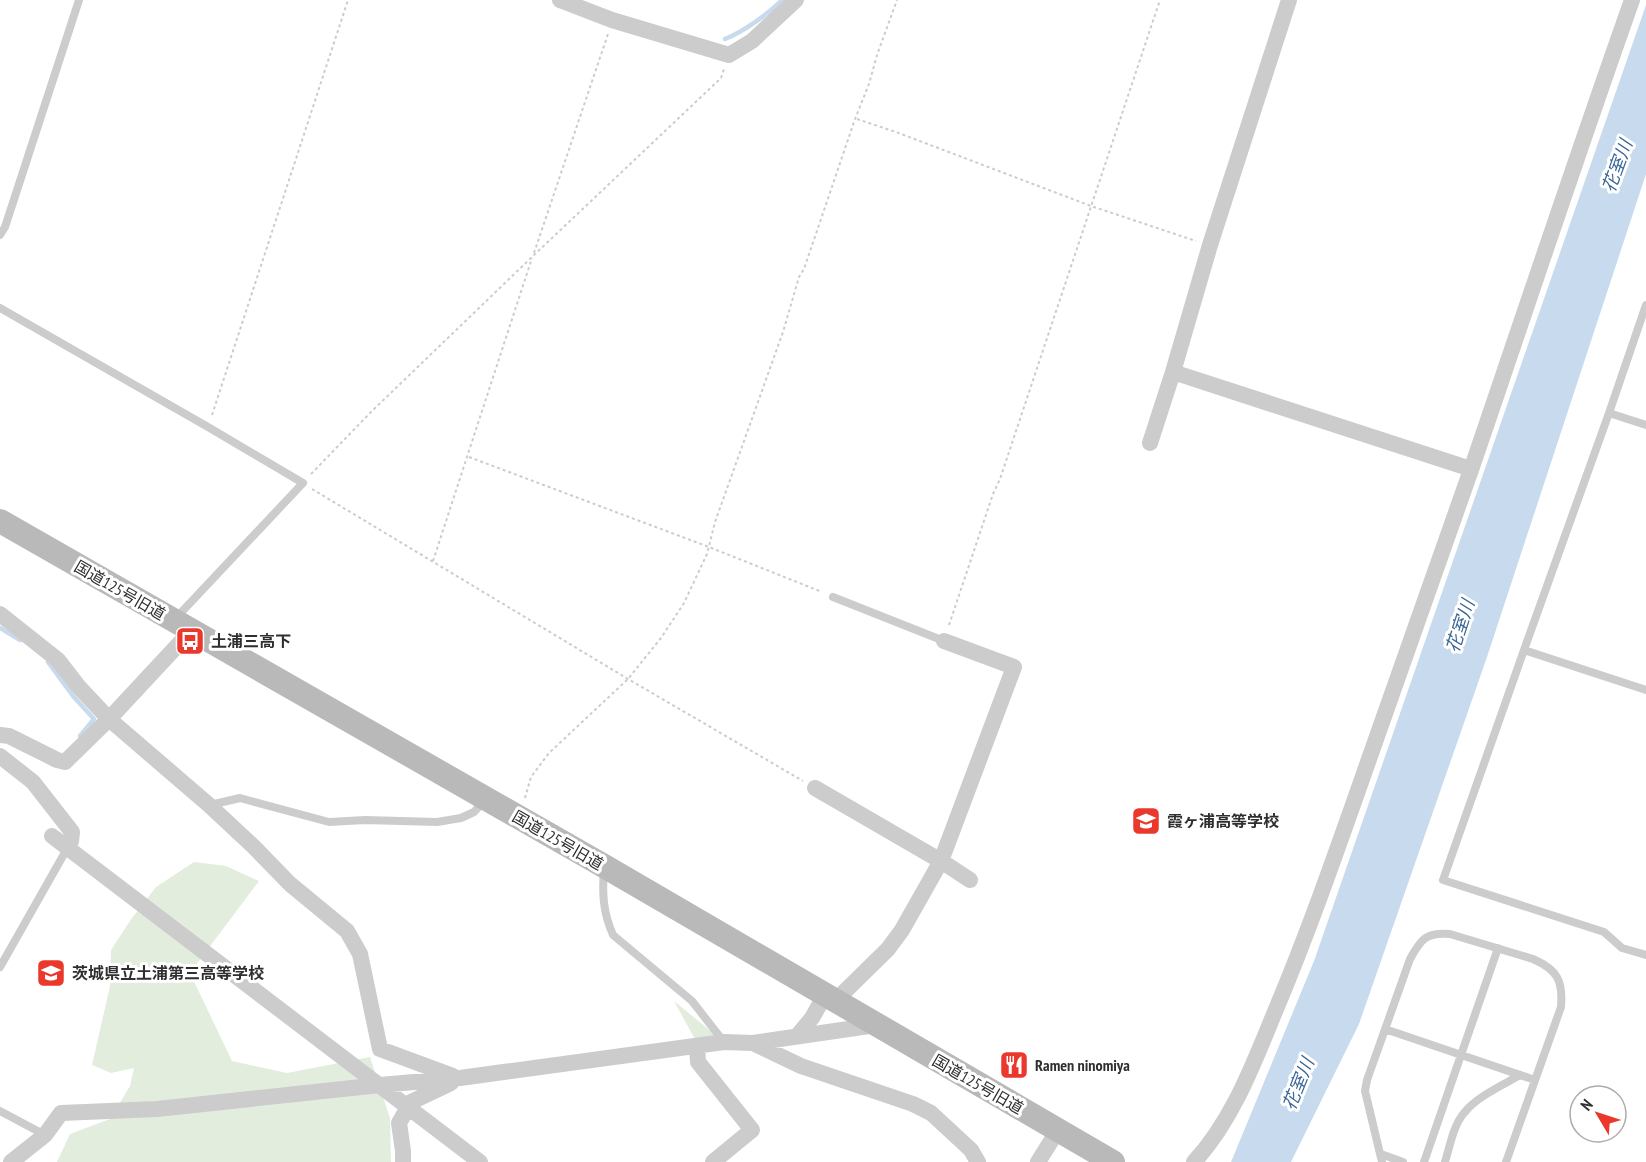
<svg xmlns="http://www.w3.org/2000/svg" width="1646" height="1162" viewBox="0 0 1646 1162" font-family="'PT Sans Narrow','Noto Sans JP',sans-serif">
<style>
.green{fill:#e3eddd}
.water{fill:#c8daed}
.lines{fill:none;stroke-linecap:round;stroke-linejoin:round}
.stream{stroke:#c8daed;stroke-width:4.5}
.path{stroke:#ccc;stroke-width:2;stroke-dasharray:3 3;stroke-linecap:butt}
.lane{stroke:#ccc;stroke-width:8}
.street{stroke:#ccc;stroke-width:16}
.secondary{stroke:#b9b9b9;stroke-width:24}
.labels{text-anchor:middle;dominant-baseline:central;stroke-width:6;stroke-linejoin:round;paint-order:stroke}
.street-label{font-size:16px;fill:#2f2f2f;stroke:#fff}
.poi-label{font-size:16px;font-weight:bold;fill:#2f2f2f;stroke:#fff;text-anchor:start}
.water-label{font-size:18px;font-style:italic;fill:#3a6595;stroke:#fff}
</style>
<rect width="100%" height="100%" fill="#fff"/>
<path class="green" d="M194,862l32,4 33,15 -69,92 42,88 55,12 83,-16 20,61 1,44h-334l13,-28 40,-15 20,-33 4,-18 -23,5 -19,-8 18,-79 1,-36 21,-32 24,-31z
M674,1001l50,41 -27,1z"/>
<path class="water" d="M1646,5v169l-159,483 -128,367 -68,138h-60l83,-201z"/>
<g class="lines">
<path class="stream" d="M725,39c18,-7 43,-25 57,-39
M0,628l20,12
M48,662l25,34 21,23 -14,17"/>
<path class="path" d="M857,119l39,13 195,74 105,35
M534,253l74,-219
M212,415l136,-415
M469,457l240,90 113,45
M311,474l60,-62 162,-156 188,-178 3,-9
M312,489l316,190 175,102
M433,561l99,-303
M949,625l44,-131 7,-15 160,-479
M525,798l6,-21 18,-24 79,-74 33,-41 23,-35 23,-49 8,-32 68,-190 16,-55 5,-8 51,-150 14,-35 8,-29 20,-55"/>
<path class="lane" d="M0,235l5,-8 74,-227
M0,308l208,119 95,56 -128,136
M1609,413l37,12
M833,597l111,44
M1524,650l85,-237 37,-108
M1646,690l-122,-40 -81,230 161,52 18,16 24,7
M210,805l30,-7 89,24 36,-2 72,2 24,-4 13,-6 10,-11
M604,869c-2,25 -1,43 9,66l79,66 32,41
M0,967l68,-120
M1385,1029l150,51
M0,1111l45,24
M1381,1154l22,8
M1382,1162l-17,-71 2,-11 43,-121c11,-20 16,-27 40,-25l83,25c25,11 30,22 28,48l-55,155
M1424,1162l74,-214
M1445,1162c5,-16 8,-36 19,-49 12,-16 39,-28 56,-38"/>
<path class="street" d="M560,0l52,20 117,35 23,-14 44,-41
M1173,372l298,97
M1150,443l23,-71 37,-127 79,-245
M0,614l58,46 20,26 31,33 100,86 45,42 36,37 57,47 13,23 20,95 73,27
M0,735l9,1 48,24 8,2 44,-43 82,-88
M0,756l33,26 39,50 -1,9
M815,788l126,73 29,19
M52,836l428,326
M835,1001l53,-52 14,-19 39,-69 73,-194 -70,-26
M797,1036l15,-18 13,-23
M753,1043l48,23 112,38 18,9 40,37 7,12
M697,1046l1,16 54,68 -39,32
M11,1162l34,-27 16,-22 96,-4 223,-24 80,-7 264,-36 29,1 123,-18
M403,1162v-11l-4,-28 12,-21 40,-19
M1038,1162l20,-32
M1194,1162c38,-41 59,-97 80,-148 35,-83 64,-167 94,-252 34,-98 70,-196 104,-295 53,-155 105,-312 160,-467"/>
<path class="secondary" d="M0,521l604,345 509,296"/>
</g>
<defs>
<g id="bus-square" transform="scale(1.5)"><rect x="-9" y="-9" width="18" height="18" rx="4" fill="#eb382d" stroke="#fff"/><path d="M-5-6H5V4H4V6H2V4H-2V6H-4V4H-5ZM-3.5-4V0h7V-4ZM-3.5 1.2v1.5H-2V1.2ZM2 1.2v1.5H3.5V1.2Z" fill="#fff"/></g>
<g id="school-square" transform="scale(1.5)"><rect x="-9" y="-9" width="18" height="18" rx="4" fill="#eb382d" stroke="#fff"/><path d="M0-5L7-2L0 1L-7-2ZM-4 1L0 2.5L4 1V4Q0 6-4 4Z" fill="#fff"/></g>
<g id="restaurant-square" transform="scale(1.5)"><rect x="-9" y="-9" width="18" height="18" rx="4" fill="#eb382d" stroke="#fff"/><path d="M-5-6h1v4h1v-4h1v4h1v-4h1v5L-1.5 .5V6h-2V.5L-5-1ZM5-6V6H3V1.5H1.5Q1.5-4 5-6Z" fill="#fff"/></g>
</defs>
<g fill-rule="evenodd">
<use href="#bus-square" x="190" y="641"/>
<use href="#school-square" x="1146" y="821"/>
<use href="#school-square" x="51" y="973"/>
<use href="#restaurant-square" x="1014" y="1065"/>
</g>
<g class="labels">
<g class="street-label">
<text transform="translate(120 590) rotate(30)">国道125号旧道</text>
<text transform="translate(558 840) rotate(30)">国道125号旧道</text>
<text transform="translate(978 1084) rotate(30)">国道125号旧道</text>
</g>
<g class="poi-label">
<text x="211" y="641">土浦三高下</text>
<text x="1167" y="821">霞ヶ浦高等学校</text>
<text x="72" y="973">茨城県立土浦第三高等学校</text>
<text x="1035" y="1065">Ramen ninomiya</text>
</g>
<g class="water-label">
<text transform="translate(1617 166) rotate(-70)">花室川</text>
<text transform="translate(1460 626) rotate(-72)">花室川</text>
<text transform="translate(1298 1084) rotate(-68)">花室川</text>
</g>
</g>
<g transform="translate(1598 1114) rotate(309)"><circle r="28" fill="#ffffff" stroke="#acacac" stroke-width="1.5"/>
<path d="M0-4.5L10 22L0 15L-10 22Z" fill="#eb382d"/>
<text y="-9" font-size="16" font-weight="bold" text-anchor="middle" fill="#2f2f2f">N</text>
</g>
</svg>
